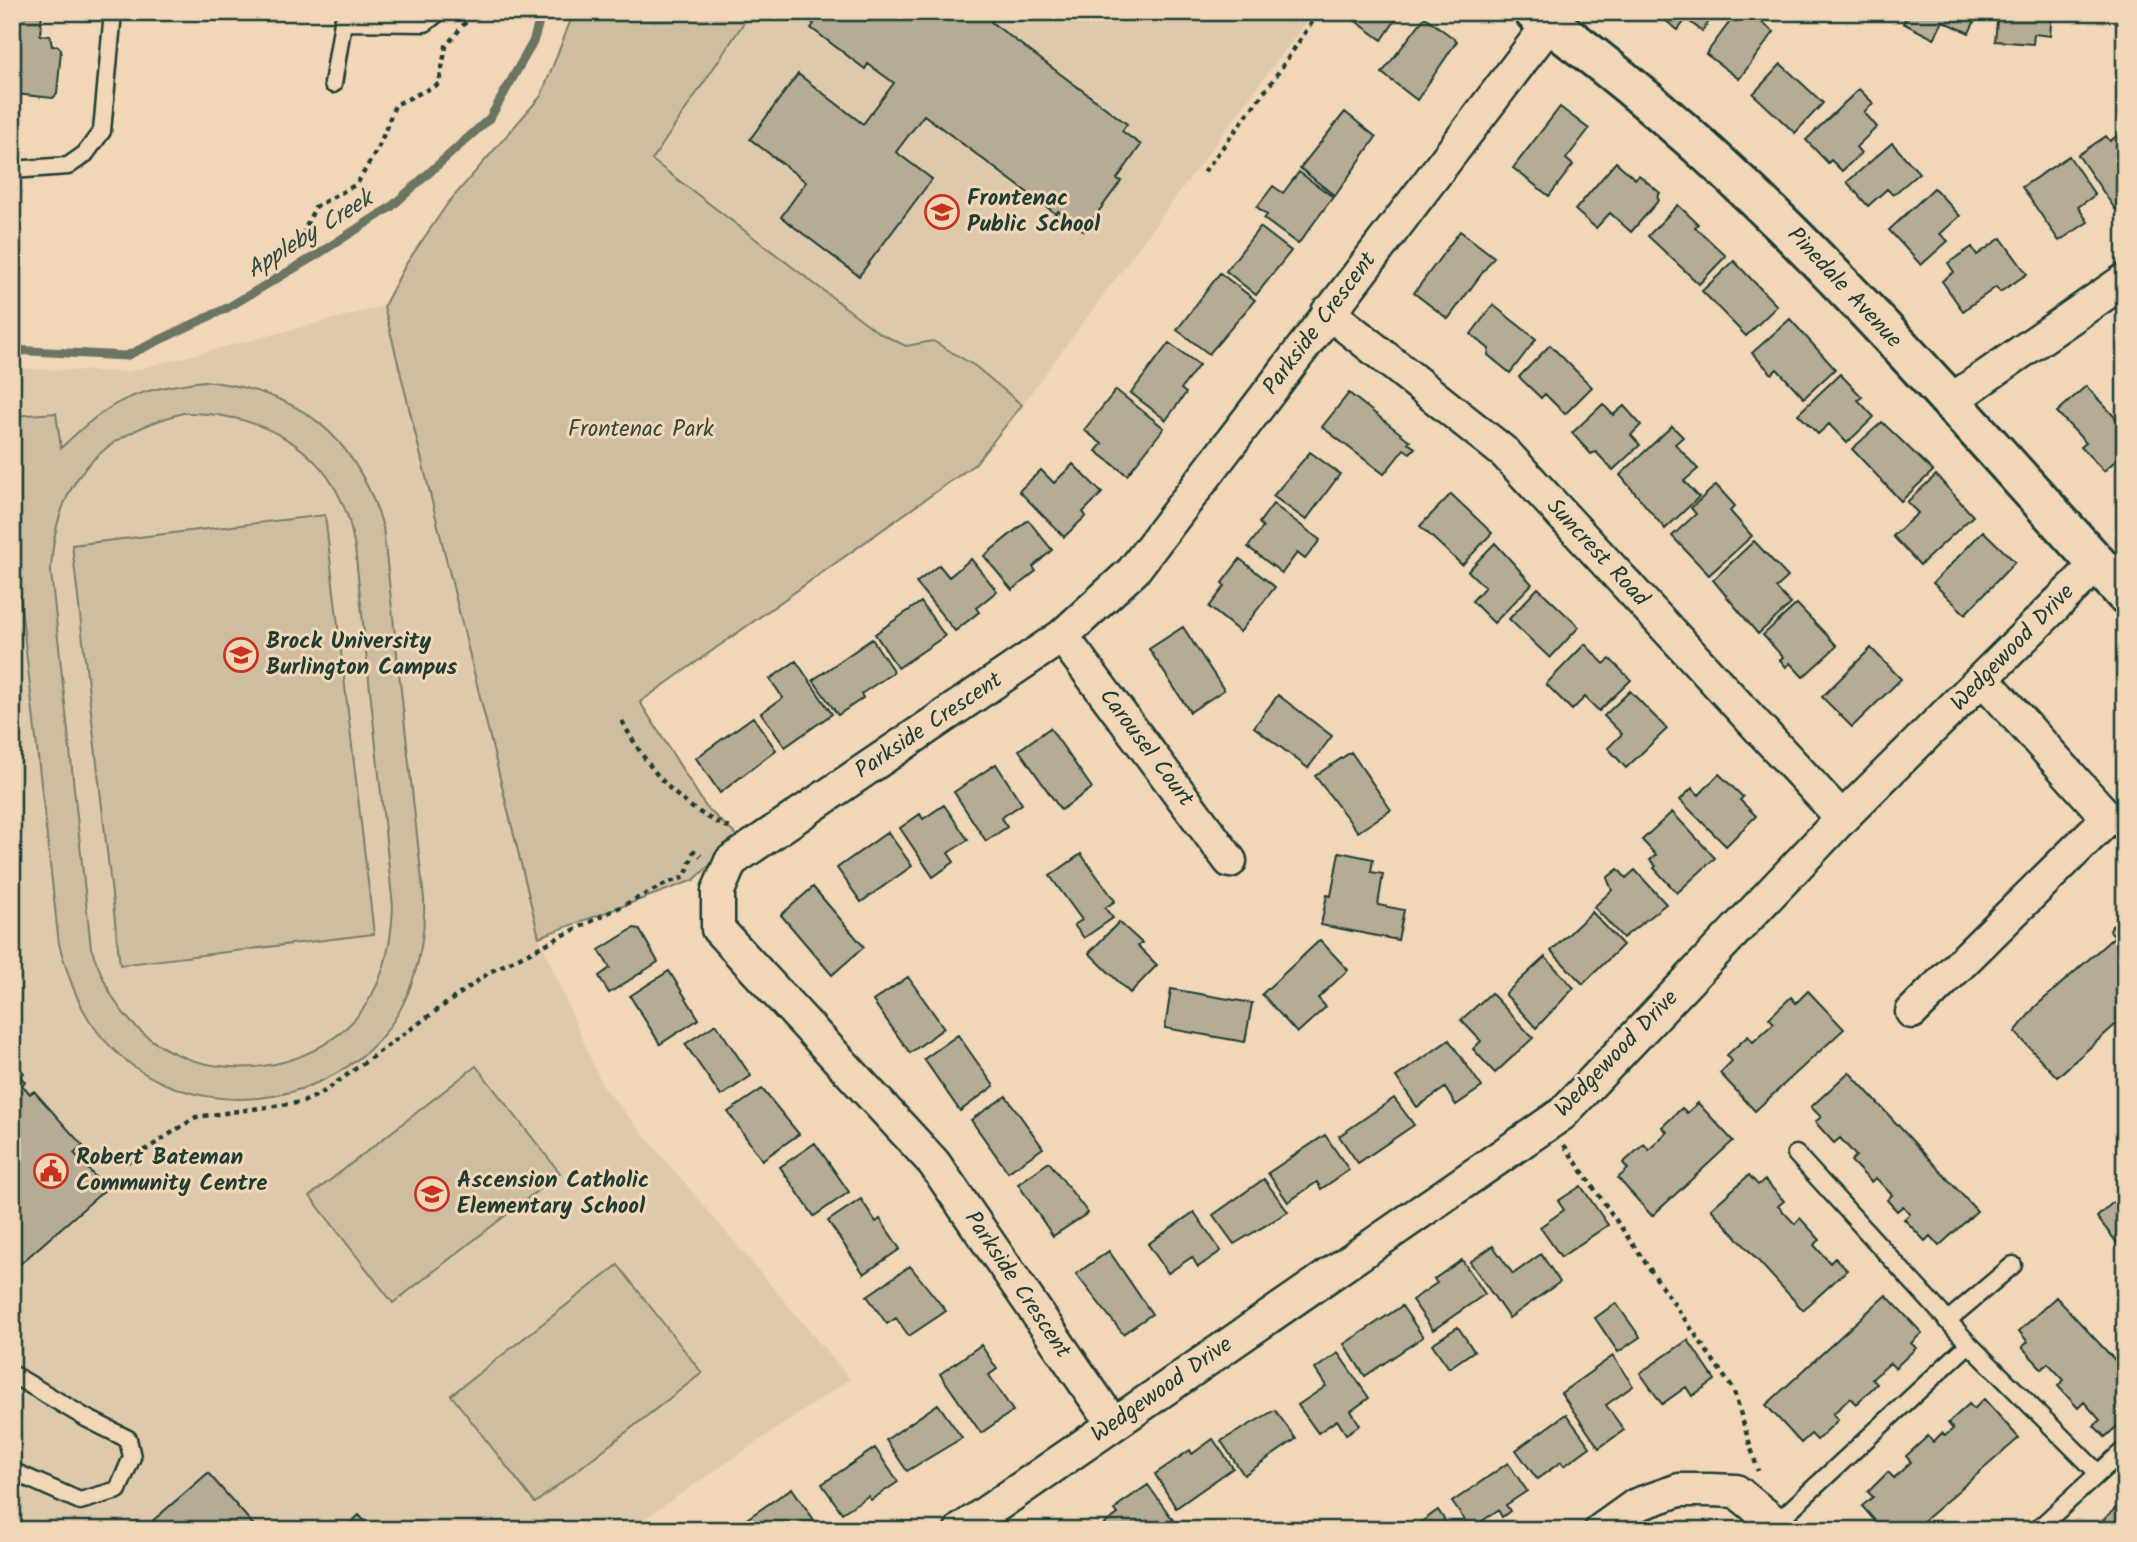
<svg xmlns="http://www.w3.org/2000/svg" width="2137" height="1542" viewBox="0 0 2137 1542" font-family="Kalam,sans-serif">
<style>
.built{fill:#dfc9ad}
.green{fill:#cfbda2;stroke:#777d6b;stroke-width:2;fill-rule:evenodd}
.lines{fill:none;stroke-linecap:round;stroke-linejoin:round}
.stream{stroke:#6b7563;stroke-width:9}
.building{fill:#b6ab94;stroke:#1f3d34;stroke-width:2}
.lane-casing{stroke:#1f3d34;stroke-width:21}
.street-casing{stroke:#1f3d34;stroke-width:37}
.secondary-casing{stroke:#1f3d34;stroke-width:44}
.path{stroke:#1f3d34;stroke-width:4.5;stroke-dasharray:5 5;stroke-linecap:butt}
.lane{stroke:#f1d6b8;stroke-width:16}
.street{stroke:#f1d6b8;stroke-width:32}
.secondary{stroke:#f1d6b8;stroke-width:38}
.labels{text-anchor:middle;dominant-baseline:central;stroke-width:6;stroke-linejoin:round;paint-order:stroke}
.poi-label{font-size:23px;font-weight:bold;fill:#1f3d34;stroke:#f1d6b8;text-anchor:start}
.street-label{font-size:23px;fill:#1f3d34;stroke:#f1d6b8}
.park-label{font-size:23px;fill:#314a3f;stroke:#f1d6b8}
.water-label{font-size:24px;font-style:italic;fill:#324b40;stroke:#f1d6b8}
</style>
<rect width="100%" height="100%" fill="#f1d6b8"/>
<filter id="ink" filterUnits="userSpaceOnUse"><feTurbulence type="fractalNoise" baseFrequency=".0143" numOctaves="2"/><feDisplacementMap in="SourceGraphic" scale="14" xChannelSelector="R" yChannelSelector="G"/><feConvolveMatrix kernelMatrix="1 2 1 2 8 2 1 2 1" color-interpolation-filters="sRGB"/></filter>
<g filter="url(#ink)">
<path class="built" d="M751,12h562l-291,393 -47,-38 -68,-21 -28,-13 -228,-174z
M384,306l155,631 63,148 248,294 -222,151h-616v-1162l115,4z"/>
<path class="green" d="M574,12h177l-99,148 227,173 27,13 27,-5 42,25 47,39 -47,59 -335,238 66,105 33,31 -45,42 -155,57 -155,-631 22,-42 42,-61 93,-107z
M204,381c96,10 151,53 179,146l41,372c2,53 -14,114 -55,151 -78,69 -206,67 -272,-19 -20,-26 -29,-56 -38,-87l-47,-418v-110l44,-3 5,35c51,-50 74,-58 143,-67zM183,413c69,-1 138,29 163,99 5,11 6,24 9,36l38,359c-2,42 -10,82 -40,114 -59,63 -172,63 -228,-6 -16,-19 -25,-44 -34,-67l-40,-376c3,-91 47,-136 132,-159z
M325,515l49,419 -254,31 -48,-420z
M476,1066l84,107 -167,130 -83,-107z
M618,1265l84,108 -167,130 -84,-108z"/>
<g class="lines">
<path class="stream" d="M12,350l114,6 101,-48 88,-52 76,-49 99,-89 43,-76 9,-30"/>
</g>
<path class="building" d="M12,12h30l-2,23 10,1 2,10h6l3,4 -4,44 -4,4 -38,-4 -3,4z
M799,12h199l-7,10 136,102 -5,7 19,14 -24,34 4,2 -37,50 -26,-20 -2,3 -132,-99 -28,37 36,27 -73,97 -78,-59 25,-35 -56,-43 48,-65 65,50 31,-41 -26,-19 -3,5 -54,-41 3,-4z
M1343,12h58l-19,28z
M1654,12h62l-14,19 -16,-12 -8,11z
M1737,12h11l26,20 -35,47 -33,-25z
M1909,12h70l-10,21 -26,-12 -9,18 -31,-16z
M1998,12h54l-2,24 -16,-2 -1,10 -38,-3z
M1425,17l32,24 -40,59 -35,-27z
M1781,64l42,39 -28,30 -42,-39z
M1859,89l14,14 -9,9 13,15 -21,20 5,6 -19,18 -11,-11 -3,3 -22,-23z
M1560,107l29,22 -23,30 7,6 -24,31 -36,-28z
M1345,112l31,25 -41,59 -35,-28z
M2122,132l3,4v67l-10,6 -37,-54 28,-19 4,5z
M1892,143l27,30 -26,22 -6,-6 -19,17 -21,-24z
M2069,156l26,39 -17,12 10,15 -29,19 -37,-54z
M1616,162l19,17 4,-4 21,18 -3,4 2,3 -28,32 -21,-19 -14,15 -21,-18z
M1299,172l34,25 -35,47 -34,-25 3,-4 -10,-8 16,-21 10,7z
M1934,188l26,28 -20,18 8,7 -27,24 -32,-35z
M1678,205l20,19 -3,3 31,29 -27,28 -51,-48z
M1260,227l31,24 -35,44 -30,-24z
M1460,231l34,26 -46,62 -34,-26z
M2001,238l26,36 -27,18 -4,-5 -33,24 -21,-30 12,-9 -6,-9 24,-16 5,8z
M1734,261l43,45 -31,30 -44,-45z
M1220,273l35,27 -46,54 -32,-24z
M1493,305l43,34 -26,34 -22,-18 1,-6 -18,-15z
M1790,319l45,50 -31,29 -27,-29 -5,5 -20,-21z
M1169,343l30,22 -18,24 5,4 -20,27 -35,-27z
M1550,345l42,42 -27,27 -20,-20 -4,4 -22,-21z
M1840,374l22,23 -4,3 16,17 -27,26 -18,-19 -11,10 -20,-20z
M2086,386l39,42v24l-21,19 -23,-24 5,-4 -29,-31z
M1116,390l48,38 -37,47 -31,-24 6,-7 -18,-14z
M1349,393l61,48 -2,2 7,5 -5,5 -6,-4 -20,25 -62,-47z
M1603,404l10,11 11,-9 17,19 -10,10 9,10 -27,25 -17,-18 -5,2 -19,-21z
M1882,422l51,49 -32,30 -49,-52z
M1672,426l11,11 -8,7 23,25 -14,12 15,16 -34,32 -45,-54z
M1310,452l30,22 -34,46 -33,-24z
M1073,464l29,29 -19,19 3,4 -22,21 -45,-46 22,-21 13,13z
M1936,475l37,41 -53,49 -27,-29 25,-23 -11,-11z
M1716,485l19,21 -5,5 22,25 -43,39 -37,-39 24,-22 -5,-6z
M1451,494l41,39 -30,32 -42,-39z
M1273,504l47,36 -15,19 -8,-6 -15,20 -34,-26 15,-20 -4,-4z
M1028,520l24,30 -19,17 3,4 -24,19 -28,-34z
M1983,531l32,31 -50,52 -32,-31z
M1754,541l34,36 -12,11 15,16 -33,30 -45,-54z
M1495,543l37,41 -38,39 -22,-22 13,-14 -17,-16z
M971,559l26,32 -21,17 3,4 -24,19 -39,-48 23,-18 10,12z
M1240,559l35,28 -35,45 -31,-25 16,-21 -3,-3z
M1538,588l41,39 -29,31 -41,-39z
M921,602l24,34 -47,32 -23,-34z
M1797,604l40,42 -34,31 -13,-14 -4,4 -6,-7 3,-3 -20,-22z
M1183,627l41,63 -34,22 -41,-63z
M872,639l22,33 -33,22 2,4 -25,17 -25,-35z
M1585,644l19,20 6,-5 21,21 -32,31 -14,-14 -13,13 -26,-26z
M1871,648l30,31 -49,48 -30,-30z
M796,661l36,53 -47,33 -24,-34 22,-15 -13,-19z
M1630,691l37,38 -41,39 -18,-20 14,-14 -18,-18z
M1278,695l54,41 -24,32 -54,-41z
M753,717l23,33 -56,43 -24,-35z
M1050,728l42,60 -31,22 -42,-60z
M1351,752l40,58 -33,22 -43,-56z
M996,764l26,40 -21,14 6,9 -21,14 -32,-49z
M1719,774l24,23 -3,3 16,16 -30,30 -46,-46 12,-12 7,7z
M944,805l24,35 -20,13 6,9 -21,15 -33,-49 20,-14 3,5z
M1672,812l43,46 -38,35 -23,-25 2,-2 -6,-6 6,-5 -14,-15z
M888,832l24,34 -51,36 -24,-34z
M1339,852l34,7 -2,13 12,2 -5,31 26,5 -6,30 -77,-15 6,-30 4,1z
M1081,854l34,47 -10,7 8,10 -29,20 -10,-13 8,-5 -32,-44z
M1618,869l8,9 9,-8 31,34 -43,34 -29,-31 18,-17 -5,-12z
M813,887l51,60 -32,28 -51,-60z
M1592,912l31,33 -40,39 -32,-33z
M2125,918v98l-68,61 -42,-45 20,-25 80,-71 -5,-5 2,-5z
M1119,922l23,21 -4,3 19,19 -27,28 -41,-40z
M634,928l5,1 19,33 -49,31 -10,-17 11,-8 -11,-18z
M1320,940l28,30 -30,28 8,9 -29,26 -35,-39z
M1545,957l29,31 -38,40 -31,-34z
M669,971l30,48 -39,25 -30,-48z
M908,977l36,51 -34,25 -37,-52z
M1171,989l81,14 -7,39 -80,-14z
M1808,991l36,38 -89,82 -35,-38 12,-12 -5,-6 21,-19 5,6 21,-19 -5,-5 22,-21 5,6z
M1491,993l42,45 -38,35 -22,-24 8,-8 -20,-21z
M716,1024l35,52 -30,20 -36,-52z
M958,1035l36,51 -34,25 -36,-52z
M1449,1040l33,47 -26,18 -11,-17 -28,19 -21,-30z
M17,1065l7,8 -4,3 5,6 -3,3 8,9 4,-3 49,55 -9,7 32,36 -94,82v-205z
M1849,1072l128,139 -38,35 -9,-10 -5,5 -21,-22 6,-5 -7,-8 -6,5 -10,-11 5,-5 -16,-17 -5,4 -20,-21 5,-5 -16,-18 -6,5 -19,-21 6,-5 -10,-10z
M762,1089l37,45 -37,26 -34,-48z
M1006,1096l37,52 -35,24 -37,-52z
M1394,1098l20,27 -56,38 -19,-27z
M1698,1103l35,38 -81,75 -34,-38 10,-9 -5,-6 21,-19 5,6 18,-18 -5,-5 20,-19 5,5z
M1325,1135l24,35 -28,19 -4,-7 -29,20 -20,-29z
M815,1143l34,49 -35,24 -34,-49z
M1049,1162l39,51 -35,23 -35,-52z
M1749,1175l9,10 7,-5 19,21 -6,5 17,18 5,-6 20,22 -6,5 16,18 5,-5 12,12 -44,40 -92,-101z
M1264,1179l24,33 -54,32 -21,-29z
M1581,1186l27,39 -47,32 -21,-30 24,-17 -6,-9z
M2125,1191v62l-28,-36z
M861,1199l15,23 4,-3 20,30 -36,25 -36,-53z
M1194,1212l27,39 -23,16 -6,-10 -24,16 -20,-29z
M1493,1246l20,28 28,-20 19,28 -51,36 -39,-56z
M1109,1251l43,63 -29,20 -47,-60z
M1462,1260l23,34 -52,36 -21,-30 25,-17 -3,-4z
M910,1266l36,45 -37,25 -13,-18 -9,6 -20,-28z
M1886,1295l36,38 -11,10 5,5 -21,20 -5,-5 -18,16 5,5 -21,20 -6,-6 -17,16 5,6 -21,20 -6,-6 -10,9 -35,-38z
M2056,1297l69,74v48l-20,18 -11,-11 6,-6 -16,-18 -6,6 -20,-22 6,-6 -16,-17 -6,6 -20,-22 6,-5 -9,-11z
M1616,1303l24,34 -22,15 -23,-34z
M1402,1306l21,31 -58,39 -21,-32z
M1458,1327l16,24 -25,17 -17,-24z
M1688,1340l27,40 -23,16 -6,-9 -24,17 -22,-31z
M981,1345l16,24 -8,6 24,36 -32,22 -41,-59z
M1338,1353l31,45 -18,13 9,14 -14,9 -9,-14 -19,13 -20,-28 28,-19 -11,-17z
M1613,1356l20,30 -27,19 18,25 -25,18 -38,-55z
M1984,1399l35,39 -106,92h-30l-21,-24 11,-9 -5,-5 20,-20 6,6 17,-16 -5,-6 22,-20 5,6 9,-9 3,3 8,-7 -5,-6 21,-19 5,5z
M938,1404l24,34 -55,33 -21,-31z
M1275,1410l21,29 -52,36 -23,-34z
M1566,1414l24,33 -26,19 -3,-4 -24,17 -21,-29z
M1213,1439l20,29 -57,40 -21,-34 35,-24 2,4z
M875,1448l23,34 -27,18 -3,-4 -26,17 -20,-29z
M1508,1463l19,28 -21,14 4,6 -8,6 -4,-7 -27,19 -19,-27z
M208,1473l50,57h-116z
M1148,1485l25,35 -14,10h-63l22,-16 -3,-4 5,-6z
M792,1488l22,32 -15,10h-48l-6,-10z
M2118,1506l7,3v21h-23l-4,-5z
M1438,1510l13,20h-41z
M359,1515l13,15h-29z"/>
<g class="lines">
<g class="lane-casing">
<path id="lane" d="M333,84l10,-62 82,1 14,-11
M12,170l56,-4 17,-12 17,-23 11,-119
M1796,1154l173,190 128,128
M1947,1321l66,-56
M12,1374l74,44 42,21 4,18 -14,33 -38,11 -68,-30
M1777,1522l192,-178
M2038,1529l87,-80"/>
</g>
<g class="street-casing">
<path id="street" d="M1328,312l177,141 337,365
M1949,402l176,-122
M1062,636l168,225
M1912,1012l196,-194 -124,-138
M1113,1424l-179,-261 -216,-234v-38l13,-30 331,-225 71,-65 417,-548
M961,1530l601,-416 280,-296 255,-254
M1601,1530l35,-25 43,-15h30l27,1 48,39"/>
</g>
<g class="secondary-casing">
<path id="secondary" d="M1534,12c227,162 403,378 591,582"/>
</g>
<path class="path" d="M1204,172l67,-89 48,-71
M298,244l17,-37 42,-23 23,-40 15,-39 44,-21 7,-38 28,-34
M622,721c26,48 56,87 109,107
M1564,1145l169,244 25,82
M127,1162l69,-45 107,-15 19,-9 168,-121 180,-90 15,-5 9,-26 7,5"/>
<use href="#lane" class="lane"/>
<use href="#street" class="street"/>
<use href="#secondary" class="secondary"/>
</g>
</g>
<defs>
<g id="school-ring" transform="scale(1.75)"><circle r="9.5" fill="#f1d6b8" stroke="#c8321e" stroke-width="1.5"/><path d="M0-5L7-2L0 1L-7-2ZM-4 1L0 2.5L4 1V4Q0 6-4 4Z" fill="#c8321e"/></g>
<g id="university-ring" transform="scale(1.75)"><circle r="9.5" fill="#f1d6b8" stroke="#c8321e" stroke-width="1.5"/><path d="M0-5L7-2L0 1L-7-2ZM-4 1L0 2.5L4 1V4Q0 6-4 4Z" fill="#c8321e"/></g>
<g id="civic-ring" transform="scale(1.75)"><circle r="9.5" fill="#f1d6b8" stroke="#c8321e" stroke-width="1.5"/><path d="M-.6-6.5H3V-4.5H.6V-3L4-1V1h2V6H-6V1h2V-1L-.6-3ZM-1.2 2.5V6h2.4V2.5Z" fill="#c8321e"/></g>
</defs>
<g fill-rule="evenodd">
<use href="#school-ring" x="942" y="212"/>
<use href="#university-ring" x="241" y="655"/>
<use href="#civic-ring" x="51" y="1171"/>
<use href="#school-ring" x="432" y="1194"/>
</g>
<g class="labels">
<g class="poi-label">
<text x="967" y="199">Frontenac<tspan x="967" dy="26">Public School</tspan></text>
<text x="266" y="642">Brock University<tspan x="266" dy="26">Burlington Campus</tspan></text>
<text x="76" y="1158">Robert Bateman<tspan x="76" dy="26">Community Centre</tspan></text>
<text x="457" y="1181">Ascension Catholic<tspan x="457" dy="26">Elementary School</tspan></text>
</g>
<g class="street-label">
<text transform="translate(1844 288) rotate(47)">Pinedale Avenue</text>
<text transform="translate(1320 324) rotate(-53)">Parkside Crescent</text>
<text transform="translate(1597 553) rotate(47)">Suncrest Road</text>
<text transform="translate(2013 648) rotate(-46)">Wedgewood Drive</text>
<text transform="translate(929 726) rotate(-34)">Parkside Crescent</text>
<text transform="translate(1146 748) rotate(53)">Carousel Court</text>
<text transform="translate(1617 1054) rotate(-46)">Wedgewood Drive</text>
<text transform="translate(1017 1285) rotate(56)">Parkside Crescent</text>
<text transform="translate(1162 1390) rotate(-35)">Wedgewood Drive</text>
</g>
<g class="park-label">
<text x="641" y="430">Frontenac Park</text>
</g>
<g class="water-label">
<text transform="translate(310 235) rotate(-32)">Appleby Creek</text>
</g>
</g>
<rect width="2137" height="1542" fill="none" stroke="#f1d6b8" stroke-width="42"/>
<rect x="21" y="21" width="2095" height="1500" fill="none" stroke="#1f3d34" stroke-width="2.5" filter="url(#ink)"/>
</svg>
